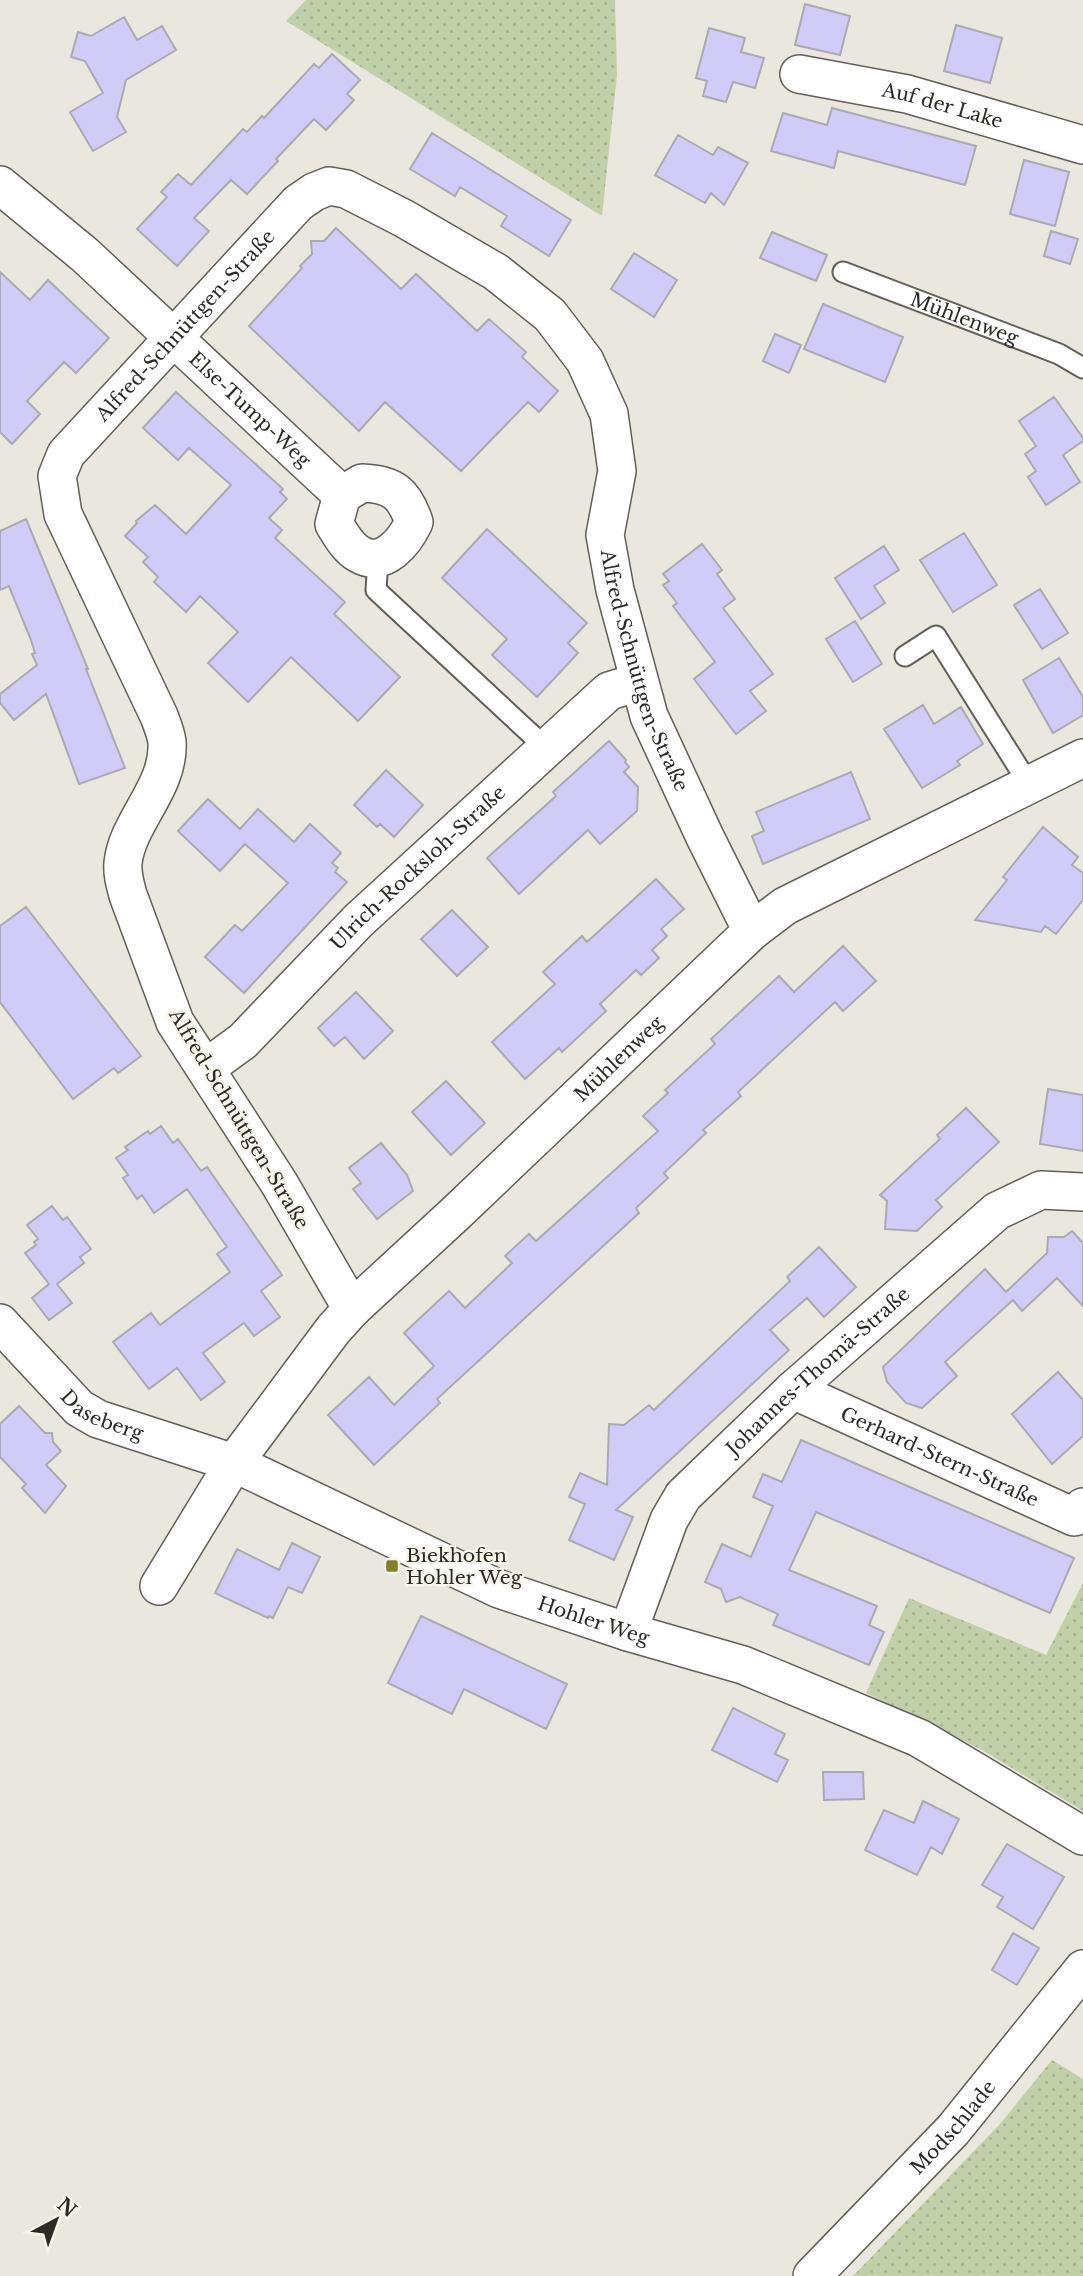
<svg xmlns="http://www.w3.org/2000/svg" width="1083" height="2276" viewBox="0 0 1083 2276" font-family="'Libre Baskerville',serif">
<style>
.grass{fill:url(#grass-dots)}
.building{fill:#d1cbf8;stroke:#aaaab2;stroke-width:2}
.lines{fill:none;stroke-linecap:round;stroke-linejoin:round}
.lane-casing{stroke:#615f57;stroke-width:23}
.street-casing{stroke:#615f57;stroke-width:40}
.lane{stroke:#fff;stroke-width:19}
.street{stroke:#fff;stroke-width:37}
.poi-dot{fill:#828028;stroke:#f7f4ec;stroke-width:2.5}
.labels{text-anchor:middle;dominant-baseline:central;stroke-width:5;stroke-linejoin:round;paint-order:stroke}
.street-label{font-size:19px;fill:#2b2a27;stroke:#f7f4ec}
.poi-label{font-size:19px;fill:#2b2a27;stroke:#f7f4ec;text-anchor:start}
</style>
<defs>
<pattern id="grass-dots" width="8" height="8" patternUnits="userSpaceOnUse" patternTransform="scale(1.75)"><rect width="8" height="8" fill="#c2d0a9"/><path d="M2 2h.1M6 6h.1" fill="none" stroke="#a7b391" stroke-width="1.8" stroke-linecap="round"/></pattern>
</defs>
<rect width="100%" height="100%" fill="#eae7de"/>
<path class="grass" d="M306,0h309l2,75 -15,141 -316,-195z
M1083,1583v228l-101,-61 -116,-57 43,-95 137,57z
M1052,2060l31,19v197h-230l147,-152z"/>
<path class="building" d="M805,4l45,12 -10,39 -45,-10z
M124,17l13,23 25,-14 14,24 -50,30 -9,37 9,15 -33,19 -23,-39 33,-19 -18,-32 -14,-4 7,-25 13,4z
M956,25l46,13 -12,45 -46,-12z
M709,28l36,10 -4,14 23,6 -9,30 -22,-6 -7,20 -23,-6 4,-15 -11,-3z
M332,54l28,26 -13,14 7,6 -28,30 -12,-11 -38,40 2,2 -31,33 -16,-14 -37,38 15,13 -32,35 -40,-37 30,-32 -6,-5 17,-18 13,11 52,-56 4,3 15,-16 2,2 50,-54 5,4z
M832,108l144,38 -11,39 -127,-34 -4,17 -63,-17 12,-38 44,12z
M432,133l139,87 -22,36 -48,-30 6,-10 -47,-29 -5,9 -45,-27z
M678,135l35,20 5,-8 30,16 -24,42 -13,-12 -6,10 -50,-28z
M1024,160l45,12 -14,54 -45,-12z
M336,228l65,61 15,-15 61,57 12,-12 37,33 -4,5 36,34 -19,21 -11,-10 -67,69 -76,-69 -26,29 -110,-105 53,-58 -2,-2 12,-12 -1,-13h13z
M1051,231l27,8 -8,25 -26,-8z
M772,232l55,23 -11,26 -56,-23z
M634,253l43,27 -23,37 -43,-28z
M0,272l30,28 18,-20 61,58 -33,35 -12,-11 -37,39 13,13 -28,30 -12,-12z
M823,304l80,33 -18,45 -81,-33z
M775,334l26,11 -12,28 -26,-12z
M176,392l107,97 -3,3 7,7 -18,19 13,12 -7,8 70,64 -11,12 66,63 -42,44 -67,-64 -43,45 -40,-39 30,-31 -38,-36 -14,16 -32,-30 4,-5 -15,-15 5,-5 -23,-21 12,-13 -1,-2 19,-16 31,29 45,-49 -42,-37 -11,12 -35,-32z
M1054,397l29,41v3l-20,14 17,27 -34,23 -18,-28 8,-6 -11,-17 11,-8 -17,-25z
M26,519l62,150h-2l39,99 -46,16 -33,-90 -32,26 -14,-17v-9l37,-29 -5,-11 3,-1 -4,-13 -22,-54 -9,4v-59z
M487,529l100,94 -19,20 10,10 -41,44 -45,-42 15,-16 -65,-61z
M964,533l33,52 -44,27 -33,-52z
M702,544l20,26 -5,4 18,25 -12,9 50,66 -23,17 16,20 -30,23 -42,-55 21,-17 -42,-56 4,-3 -14,-18 6,-4 -6,-7z
M884,546l15,24 -25,16 11,17 -24,16 -26,-41z
M1040,589l28,44 -26,16 -28,-44z
M855,621l27,43 -29,18 -27,-43z
M1059,658l24,39v18l-30,18 -30,-53z
M923,705l11,19 27,-17 22,37 -26,17 3,4 -38,23 -38,-59z
M609,741l17,19 -1,2 4,5 -5,5 14,15 -1,24 -37,33 -12,-14 -69,64 -32,-36 69,-62 -3,-4z
M386,770l37,35 -29,32 -14,-13 -3,3 -23,-22z
M851,772l19,47 -107,45 -11,-28 12,-5 -8,-19z
M208,799l32,30 18,-20 36,33 16,-18 31,29 -9,10 6,5 -3,4 12,10 -103,111 -39,-36 30,-32 7,6 46,-48 -43,-39 -25,27 -42,-40z
M1043,827l35,30 -6,8 11,8v27l-27,34 -11,-8 -4,6 -66,-12 32,-40 -4,-3z
M656,879l28,30 -23,20 6,7 -15,14 7,8 -18,17 -5,-5 -36,34 6,7 -44,41 -3,-4 -34,31 -33,-37 63,-58 -12,-12 39,-36 5,6z
M26,907l115,149 -23,17 -4,-5 -41,31 -73,-97v-76z
M452,910l36,37 -31,29 -36,-37z
M843,946l33,35 -33,30 -8,-9 -97,90 3,4 -38,34 3,3 -42,40 4,5 -32,30 3,5 -202,186 3,4 -66,62 -46,-50 41,-38 25,28 40,-39 -30,-33 45,-42 16,17 47,-45 -7,-7 24,-22 7,7 122,-110 -15,-15 25,-23 -3,-3 50,-46 -4,-5 68,-63 15,16z
M356,992l37,39 -29,28 -19,-22 -11,9 -16,-18z
M446,1081l39,42 -34,32 -39,-43z
M1048,1089l35,6v56l-43,-7z
M966,1108l33,34 -63,58 6,7 -25,24 -32,-2 2,-28 -7,-6 60,-56 -3,-4z
M161,1126l12,17 5,-4 23,32 6,-4 75,108 -21,16 19,26 -26,19 -10,-13 -41,30 22,29 -24,18 -24,-32 -28,21 -36,-47 38,-29 9,12 70,-53 -13,-18 10,-7 -40,-58 -33,24 -12,-18 -5,4 -14,-21 5,-3 -12,-17 12,-8 -3,-3 23,-16 2,3z
M381,1143l26,32 6,16 -36,28 -24,-30 8,-6 -12,-15z
M52,1206l11,14 4,-3 24,32 -11,8 4,6 -27,21 15,19 -23,17 -17,-22 17,-14 -24,-31 11,-8 -2,-3 4,-3 -11,-14z
M1072,1231l11,12v63l-26,-28 -35,33 -9,-11 -68,62 12,14 -35,32 -16,-5 -19,-21 -4,-15 102,-98 21,23 41,-39 1,-16h16z
M819,1247l37,40 -32,30 -17,-19 -37,32 19,20 -173,160 17,7 -19,43 -45,-20 16,-36 -16,-7 11,-24 27,12 2,-61 15,1 25,-20 5,5 136,-129 -3,-4z
M1058,1372l25,28v36l-31,28 -40,-50z
M19,1406l26,27h7l1,9 8,9 -15,14 20,21 -21,27 -23,-25 4,-4 -26,-27v-33z
M801,1440l273,118 -24,55 -234,-101 -27,58 88,36 -8,19 15,7 -15,33 -96,-40 5,-11 -38,-17 -14,5 -5,-13 -16,-7 17,-38 29,13 22,-51 -20,-9 10,-23 19,8z
M292,1543l28,14 -18,36 -14,-6 -15,31 -4,-2 -1,2 -53,-25 22,-44 42,21z
M421,1616l146,68 -21,45 -82,-40 -12,25 -64,-31z
M733,1708l52,26 -10,20 13,6 -11,22 -65,-32z
M823,1772h40l1,27 -40,1z
M923,1801l36,18 -17,35 -11,-7 -14,28 -52,-25 19,-40 30,13z
M1007,1844l57,33 -31,52 -36,-22 6,-10 -21,-12z
M1013,1933l26,15 -22,37 -25,-15z"/>
<g class="lines">
<g class="lane-casing">
<g id="lane">
<path id="s1" d="M843,272l216,82 24,14"/>
<path d="M378,558l-2,32 170,158"/>
<path d="M905,656l31,-20 94,150"/>
</g>
</g>
<g class="street-casing">
<g id="street">
<path id="s2" d="M799,74l108,20 176,51"/>
<path id="s3" d="M0,185l85,70 257,240"/>
<path d="M362,483c31,1 42,10 52,39 -9,19 -30,47 -55,32 -11,-6 -18,-19 -25,-30l8,-29z"/>
<path id="s4" d="M206,1068l37,-27 115,-120 251,-230 30,-9"/>
<path id="s5" d="M352,1309l-73,-126 -104,-161 -47,-127c-3,-11 -6,-21 -5,-32 4,-41 47,-76 44,-121 -1,-9 -5,-18 -8,-26l-96,-202 -6,-38 9,-22 232,-251 16,-11 15,-6 17,3 57,29 93,54 54,43 35,46 24,53 8,57 -12,64 10,55 34,126 56,121 47,94"/>
<path id="s6" d="M0,1323l79,85 19,11 136,44 265,126 129,43 115,33 176,73 164,98"/>
<path id="s7" d="M793,1390l281,127 9,-10"/>
<path id="s8" d="M159,1586l75,-123 99,-133 19,-21 103,-95 297,-283 33,-25 298,-148"/>
<path id="s9" d="M628,1632l41,-112 14,-24 110,-106 204,-179 44,-21 42,2"/>
<path id="s10" d="M812,2276l141,-146 130,-161"/>
</g>
</g>
<use href="#lane" class="lane"/>
<use href="#street" class="street"/>
</g>
<rect class="poi-dot" x="385" y="1559" width="14" height="14" rx="3.5"/>
<g class="labels">
<g class="street-label">
<text stroke="none"><textPath href="#s2" startOffset="147">Auf der Lake</textPath></text>
<text stroke="none"><textPath href="#s1" startOffset="130">Mühlenweg</textPath></text>
<text stroke="none"><textPath href="#s5" startOffset="1124">Alfred-Schnüttgen-Straße</textPath></text>
<text stroke="none"><textPath href="#s3" startOffset="336">Else-Tump-Weg</textPath></text>
<text stroke="none"><textPath href="#s5" startOffset="1964">Alfred-Schnüttgen-Straße</textPath></text>
<text stroke="none"><textPath href="#s4" startOffset="292">Ulrich-Rocksloh-Straße</textPath></text>
<text stroke="none"><textPath href="#s8" startOffset="704">Mühlenweg</textPath></text>
<text transform="translate(239 1119) rotate(59)">Alfred-Schnüttgen-Straße</text>
<text stroke="none"><textPath href="#s9" startOffset="331">Johannes-Thomä-Straße</textPath></text>
<text stroke="none"><textPath href="#s6" startOffset="140">Daseberg</textPath></text>
<text stroke="none"><textPath href="#s7" startOffset="161">Gerhard-Stern-Straße</textPath></text>
<text stroke="none"><textPath href="#s6" startOffset="674">Hohler Weg</textPath></text>
<text stroke="none"><textPath href="#s10" startOffset="205">Modschlade</textPath></text>
</g>
<g class="poi-label">
<text x="406" y="1555">Biekhofen<tspan x="406" dy="22">Hohler Weg</tspan></text>
</g>
</g>
<g transform="translate(56 2220) rotate(41)" stroke="#f7f4ec" stroke-width="5" paint-order="stroke">
<path d="M0-5L12 26L0 18L-12 26Z" fill="#2b2a27"/>
<text y="-10" font-size="19" font-weight="bold" text-anchor="middle" fill="#2b2a27">N</text>
</g>
</svg>
